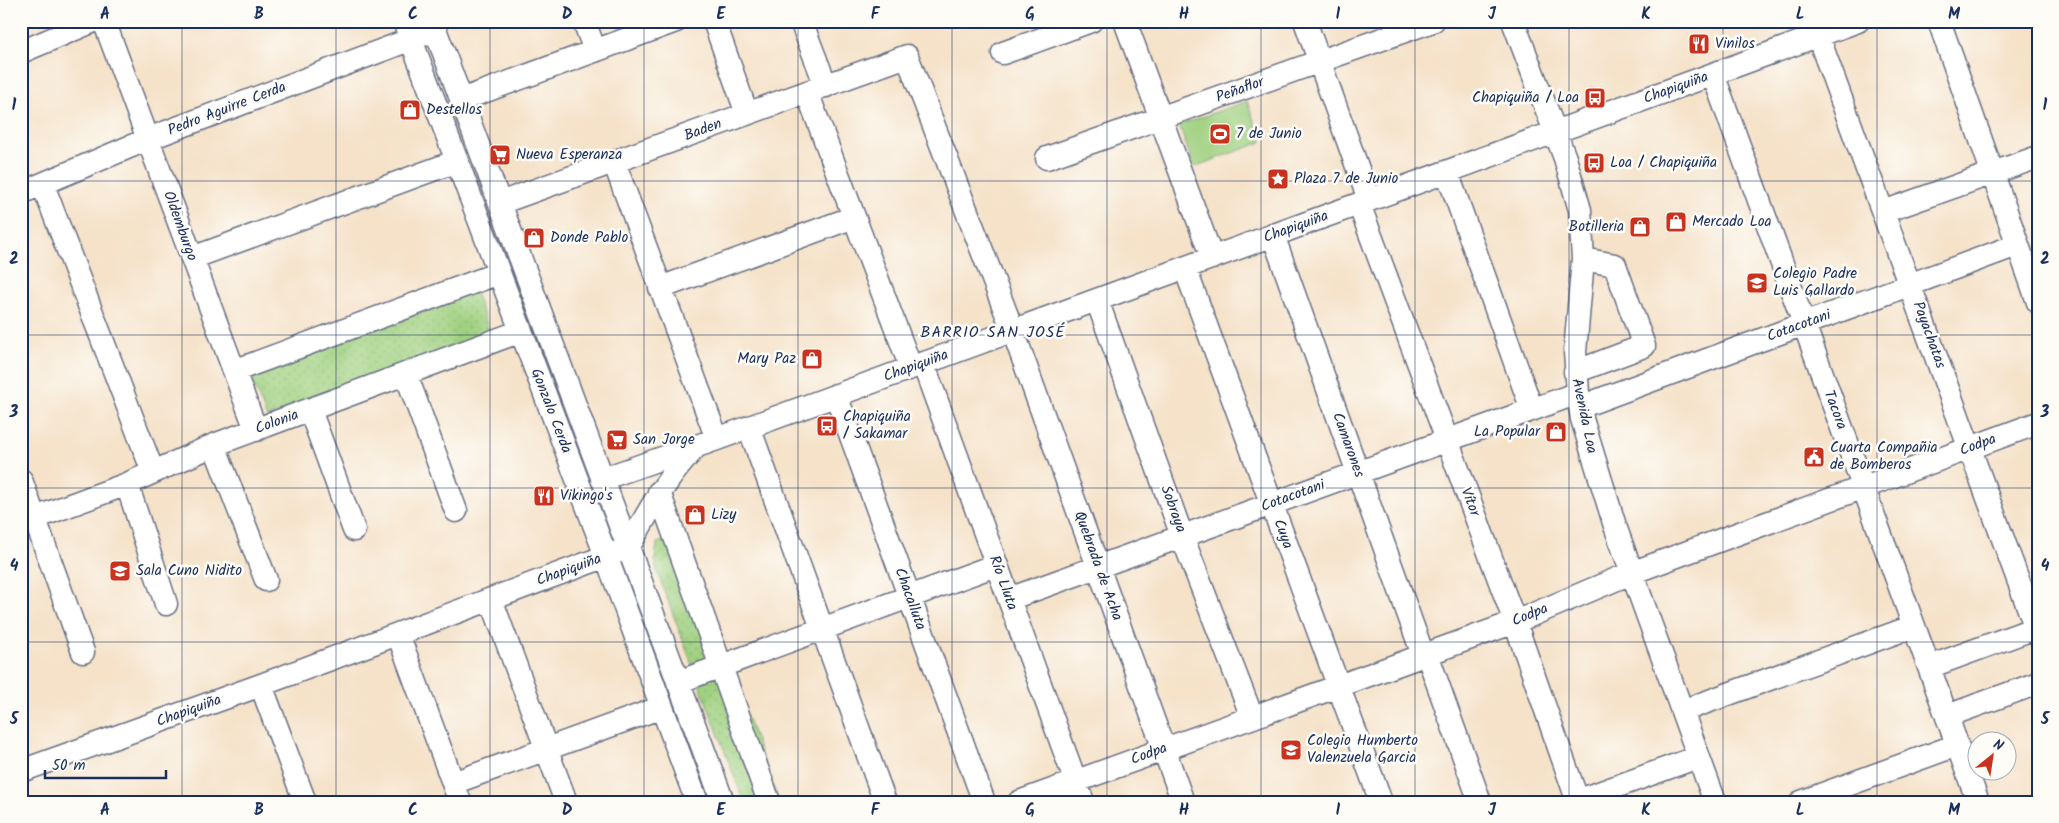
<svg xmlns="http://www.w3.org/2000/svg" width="2059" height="823" viewBox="0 0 2059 823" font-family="Kalam,sans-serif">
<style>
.green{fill:url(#green-dots);stroke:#5e8070}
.pitch{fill:#a0d181;stroke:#5e8070}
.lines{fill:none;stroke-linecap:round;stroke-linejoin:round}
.minor-casing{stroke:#676e83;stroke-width:25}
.minor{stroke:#fff;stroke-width:22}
.grid{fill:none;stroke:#1b2f5e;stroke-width:1;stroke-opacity:0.55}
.labels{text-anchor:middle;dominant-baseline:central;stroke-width:5;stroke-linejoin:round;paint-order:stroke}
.poi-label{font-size:15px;fill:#1b2f5e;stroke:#fdfcf7;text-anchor:start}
.street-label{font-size:15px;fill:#1b2f5e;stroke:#fdfcf7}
.neighbourhood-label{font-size:16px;letter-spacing:1px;fill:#1b2f5e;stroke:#fdfcf7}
.neatline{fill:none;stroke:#1b2f5e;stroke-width:2}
.grid-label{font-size:16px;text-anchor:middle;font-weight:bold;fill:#1b2f5e}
</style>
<defs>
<pattern id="green-dots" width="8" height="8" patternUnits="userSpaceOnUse" patternTransform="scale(1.25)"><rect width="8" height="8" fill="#a0d181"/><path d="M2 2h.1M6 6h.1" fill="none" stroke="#89b472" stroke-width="1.8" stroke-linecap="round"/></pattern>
</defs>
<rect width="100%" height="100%" fill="#fdfcf7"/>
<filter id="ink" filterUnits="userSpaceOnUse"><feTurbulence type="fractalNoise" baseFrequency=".02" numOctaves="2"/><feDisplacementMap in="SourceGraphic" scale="10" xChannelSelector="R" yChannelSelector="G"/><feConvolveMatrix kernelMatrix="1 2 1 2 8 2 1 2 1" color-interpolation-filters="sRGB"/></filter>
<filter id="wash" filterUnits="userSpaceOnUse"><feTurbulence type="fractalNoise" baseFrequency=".0096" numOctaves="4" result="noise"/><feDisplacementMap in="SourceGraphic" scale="20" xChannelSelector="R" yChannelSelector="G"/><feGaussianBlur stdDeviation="1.12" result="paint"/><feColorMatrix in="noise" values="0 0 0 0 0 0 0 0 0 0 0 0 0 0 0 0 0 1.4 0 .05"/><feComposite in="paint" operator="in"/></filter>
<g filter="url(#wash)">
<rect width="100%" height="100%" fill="#f5e2c9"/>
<path class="green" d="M471,282l19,50 -223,86 -20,-50z
M679,536l100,266h-35l-87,-230 -2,-12 2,-17z"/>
<path class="pitch" d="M1247,101l15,41 -68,25 -15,-42z"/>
</g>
<g filter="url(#ink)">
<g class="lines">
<g class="minor-casing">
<path id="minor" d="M104,21l152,409
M404,21l202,535 91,246
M432,21l291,781
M584,21l11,30
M714,21l33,93
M801,21l25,65
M1125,21l87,237
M1305,21l64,179
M1513,21l52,137 15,52 3,49 -8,93 3,41 4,26 33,107 100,276
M1939,21l99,281
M1818,36l220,598
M21,52l73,-31
M1003,53l88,-32
M1713,74l265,728
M807,92l104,276
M461,100l215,-79
M1047,158l386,-137
M614,162l103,277
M1447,172l85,238
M43,185l110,287
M21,193l127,-54 277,-105
M500,203l407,-147 106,275 170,471
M1359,204l156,418 63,180
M1883,212l155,-55
M1273,235l150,420
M192,258l265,-97
M1185,268l196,534
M660,288l194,-71
M1097,300l85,236 70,181
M923,363l160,439
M234,371l265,-98
M1575,372l69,-26 -29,-81 -32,-6
M406,374l50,137
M836,395l148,407
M1580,407l437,-162
M310,410l44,120
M749,427l136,375
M214,445l52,135
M602,479l115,-40 1141,-418
M21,480l62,172
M127,484l39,120
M659,492l110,310
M35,518l92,-34 87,-39 307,-114
M491,599l75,203
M1009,599l569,-206
M398,634l62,168
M1427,654l53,148
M1929,667l109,-40
M678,682l318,-117
M261,685l44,117
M1682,711l232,-85
M1947,716l91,-33
M21,771l240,-86 367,-137c22,-38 35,-66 66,-99
M453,783l209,-76
M1019,802l496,-180 116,-49 407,-150
M1574,802l124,-45
M1801,802l156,-57"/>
</g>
<use href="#minor" class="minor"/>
</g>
</g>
<path class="grid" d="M182,21v781M336,21v781M490,21v781M644,21v781M798,21v781M952,21v781M1107,21v781M1261,21v781M1415,21v781M1569,21v781M1723,21v781M1877,21v781M21,181h2017M21,335h2017M21,488h2017M21,642h2017"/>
<defs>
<g id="restaurant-square" transform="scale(1.125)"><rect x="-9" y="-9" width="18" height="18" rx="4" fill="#c8321e" stroke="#fdfcf7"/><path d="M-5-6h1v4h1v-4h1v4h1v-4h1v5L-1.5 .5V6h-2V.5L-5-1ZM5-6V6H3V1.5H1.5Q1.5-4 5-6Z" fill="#fff"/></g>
<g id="bus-square" transform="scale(1.125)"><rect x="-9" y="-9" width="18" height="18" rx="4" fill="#c8321e" stroke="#fdfcf7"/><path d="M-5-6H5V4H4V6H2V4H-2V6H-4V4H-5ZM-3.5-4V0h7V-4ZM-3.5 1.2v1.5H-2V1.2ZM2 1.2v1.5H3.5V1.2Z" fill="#fff"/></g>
<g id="shop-square" transform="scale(1.125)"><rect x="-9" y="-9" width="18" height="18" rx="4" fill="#c8321e" stroke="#fdfcf7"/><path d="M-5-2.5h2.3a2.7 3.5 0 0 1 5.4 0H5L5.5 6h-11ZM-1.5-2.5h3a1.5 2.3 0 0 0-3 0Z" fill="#fff"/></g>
<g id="stadium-square" transform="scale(1.125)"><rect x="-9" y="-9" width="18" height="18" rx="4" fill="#c8321e" stroke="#fdfcf7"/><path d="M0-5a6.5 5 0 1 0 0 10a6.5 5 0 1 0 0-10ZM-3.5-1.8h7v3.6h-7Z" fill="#fff"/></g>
<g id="supermarket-square" transform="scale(1.125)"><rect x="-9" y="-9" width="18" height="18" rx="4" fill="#c8321e" stroke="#fdfcf7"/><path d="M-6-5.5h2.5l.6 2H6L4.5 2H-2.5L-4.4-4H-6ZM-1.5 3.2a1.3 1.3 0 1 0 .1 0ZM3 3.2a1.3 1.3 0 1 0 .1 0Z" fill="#fff"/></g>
<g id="sight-square" transform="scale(1.125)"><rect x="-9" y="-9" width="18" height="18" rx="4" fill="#c8321e" stroke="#fdfcf7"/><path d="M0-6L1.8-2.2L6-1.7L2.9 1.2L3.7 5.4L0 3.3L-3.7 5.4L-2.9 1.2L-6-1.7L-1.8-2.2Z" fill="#fff"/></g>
<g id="school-square" transform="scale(1.125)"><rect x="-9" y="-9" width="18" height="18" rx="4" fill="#c8321e" stroke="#fdfcf7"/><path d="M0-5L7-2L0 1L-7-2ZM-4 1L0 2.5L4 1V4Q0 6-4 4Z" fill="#fff"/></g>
<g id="civic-square" transform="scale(1.125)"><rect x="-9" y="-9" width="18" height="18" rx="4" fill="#c8321e" stroke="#fdfcf7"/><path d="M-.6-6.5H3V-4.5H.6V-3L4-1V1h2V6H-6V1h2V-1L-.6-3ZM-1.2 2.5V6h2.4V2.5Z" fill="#fff"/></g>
</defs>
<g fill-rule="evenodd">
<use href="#restaurant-square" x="1699" y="44"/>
<use href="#bus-square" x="1595" y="98"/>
<use href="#shop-square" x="410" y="110"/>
<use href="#stadium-square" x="1220" y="134"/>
<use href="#supermarket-square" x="500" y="155"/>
<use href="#bus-square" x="1594" y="163"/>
<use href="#sight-square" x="1278" y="179"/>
<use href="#shop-square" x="1676" y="222"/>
<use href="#shop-square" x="1640" y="227"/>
<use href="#shop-square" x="534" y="238"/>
<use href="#school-square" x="1757" y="283"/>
<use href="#shop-square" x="812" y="359"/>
<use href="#bus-square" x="827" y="426"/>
<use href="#shop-square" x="1556" y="432"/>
<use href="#supermarket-square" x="617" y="440"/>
<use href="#civic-square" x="1814" y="457"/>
<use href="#restaurant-square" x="544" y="496"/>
<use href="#shop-square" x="695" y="515"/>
<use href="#school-square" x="120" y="571"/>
<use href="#school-square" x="1291" y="750"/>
</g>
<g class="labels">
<g class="poi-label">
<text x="1715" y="44">Vinilos</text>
<text x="1579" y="98" text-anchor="end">Chapiquiña / Loa</text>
<text x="426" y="110">Destellos</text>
<text x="1236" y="134">7 de Junio</text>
<text x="516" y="155">Nueva Esperanza</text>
<text x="1610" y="163">Loa / Chapiquiña</text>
<text x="1294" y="179">Plaza 7 de Junio</text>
<text x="1692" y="222">Mercado Loa</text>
<text x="1624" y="227" text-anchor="end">Botilleria</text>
<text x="550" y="238">Donde Pablo</text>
<text x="1773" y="274">Colegio Padre<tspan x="1773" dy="17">Luis Gallardo</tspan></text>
<text x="796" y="359" text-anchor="end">Mary Paz</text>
<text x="843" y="417">Chapiquiña<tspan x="843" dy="17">/ Sakamar</tspan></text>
<text x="1540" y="432" text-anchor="end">La Popular</text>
<text x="633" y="440">San Jorge</text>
<text x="1830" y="448">Cuarta Compañia<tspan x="1830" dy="17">de Bomberos</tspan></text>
<text x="560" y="496">Vikingo's</text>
<text x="711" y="515">Lizy</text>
<text x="136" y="571">Sala Cuno Nidito</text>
<text x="1307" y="741">Colegio Humberto<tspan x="1307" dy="17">Valenzuela Garcia</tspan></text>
</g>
<g class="street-label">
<text transform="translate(1676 88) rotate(-20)">Chapiquiña</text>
<text transform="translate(1240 90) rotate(-20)">Peñaflor</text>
<text transform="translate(227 109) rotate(-21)">Pedro Aguirre Cerda</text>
<text transform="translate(703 130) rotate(-20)">Baden</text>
<text transform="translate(180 226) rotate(70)">Oldemburgo</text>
<text transform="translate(1296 227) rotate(-20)">Chapiquiña</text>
<text transform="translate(1799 326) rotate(-20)">Cotacotani</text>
<text transform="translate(1929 335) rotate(70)">Payachatas</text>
<text transform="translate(916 366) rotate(-20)">Chapiquiña</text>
<text transform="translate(1835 410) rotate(69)">Tacora</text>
<text transform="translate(551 411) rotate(69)">Gonzalo Cerda</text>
<text transform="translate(1584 416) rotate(78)">Avenida Loa</text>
<text transform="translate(277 422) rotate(-20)">Colonia</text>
<text transform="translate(1348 445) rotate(70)">Camarones</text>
<text transform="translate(1978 445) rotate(-20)">Codpa</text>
<text transform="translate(1293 496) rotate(-20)">Cotacotani</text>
<text transform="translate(1470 502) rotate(69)">Vítor</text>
<text transform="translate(1173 509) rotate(70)">Sobraya</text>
<text transform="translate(1283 534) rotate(70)">Cuya</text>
<text transform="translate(1098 566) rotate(70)">Quebrada de Acha</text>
<text transform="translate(569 570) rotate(-20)">Chapiquiña</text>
<text transform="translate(1003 583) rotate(70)">Río Lluta</text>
<text transform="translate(910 599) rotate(70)">Chacalluta</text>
<text transform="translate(1530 615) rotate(-22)">Codpa</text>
<text transform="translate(189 711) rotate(-20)">Chapiquiña</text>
<text transform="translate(1149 754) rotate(-20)">Codpa</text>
</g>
<g class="neighbourhood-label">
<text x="993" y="332">BARRIO SAN JOSÉ</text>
</g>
</g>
<rect width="2059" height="823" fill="none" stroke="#fdfcf7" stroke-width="55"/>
<g transform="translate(1992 756) rotate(30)"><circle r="24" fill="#fdfcf7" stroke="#a3aaba"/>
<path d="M0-4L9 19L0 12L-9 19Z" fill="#c8321e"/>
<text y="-8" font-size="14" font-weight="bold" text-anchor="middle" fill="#1b2f5e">N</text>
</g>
<path d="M45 770v8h121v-8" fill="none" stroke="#1b2f5e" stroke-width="2.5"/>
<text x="52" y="770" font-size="15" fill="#1b2f5e" stroke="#fdfcf7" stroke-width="4" paint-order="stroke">50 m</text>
<rect x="28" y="28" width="2004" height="768" class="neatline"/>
<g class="grid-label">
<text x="105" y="19">A</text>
<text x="259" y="19">B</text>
<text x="413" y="19">C</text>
<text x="567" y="19">D</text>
<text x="721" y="19">E</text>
<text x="875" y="19">F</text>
<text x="1030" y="19">G</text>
<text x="1184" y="19">H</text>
<text x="1338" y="19">I</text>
<text x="1492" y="19">J</text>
<text x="1646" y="19">K</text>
<text x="1800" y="19">L</text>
<text x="1954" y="19">M</text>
<text x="14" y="110">1</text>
<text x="2045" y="110">1</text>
<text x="14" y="264">2</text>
<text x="2045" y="264">2</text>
<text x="14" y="417">3</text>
<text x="2045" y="417">3</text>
<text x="14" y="571">4</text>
<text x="2045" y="571">4</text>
<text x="14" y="724">5</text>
<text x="2045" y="724">5</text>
<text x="105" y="815">A</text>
<text x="259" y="815">B</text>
<text x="413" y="815">C</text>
<text x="567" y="815">D</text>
<text x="721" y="815">E</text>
<text x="875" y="815">F</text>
<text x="1030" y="815">G</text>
<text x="1184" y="815">H</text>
<text x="1338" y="815">I</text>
<text x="1492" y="815">J</text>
<text x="1646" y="815">K</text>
<text x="1800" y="815">L</text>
<text x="1954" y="815">M</text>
</g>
</svg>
